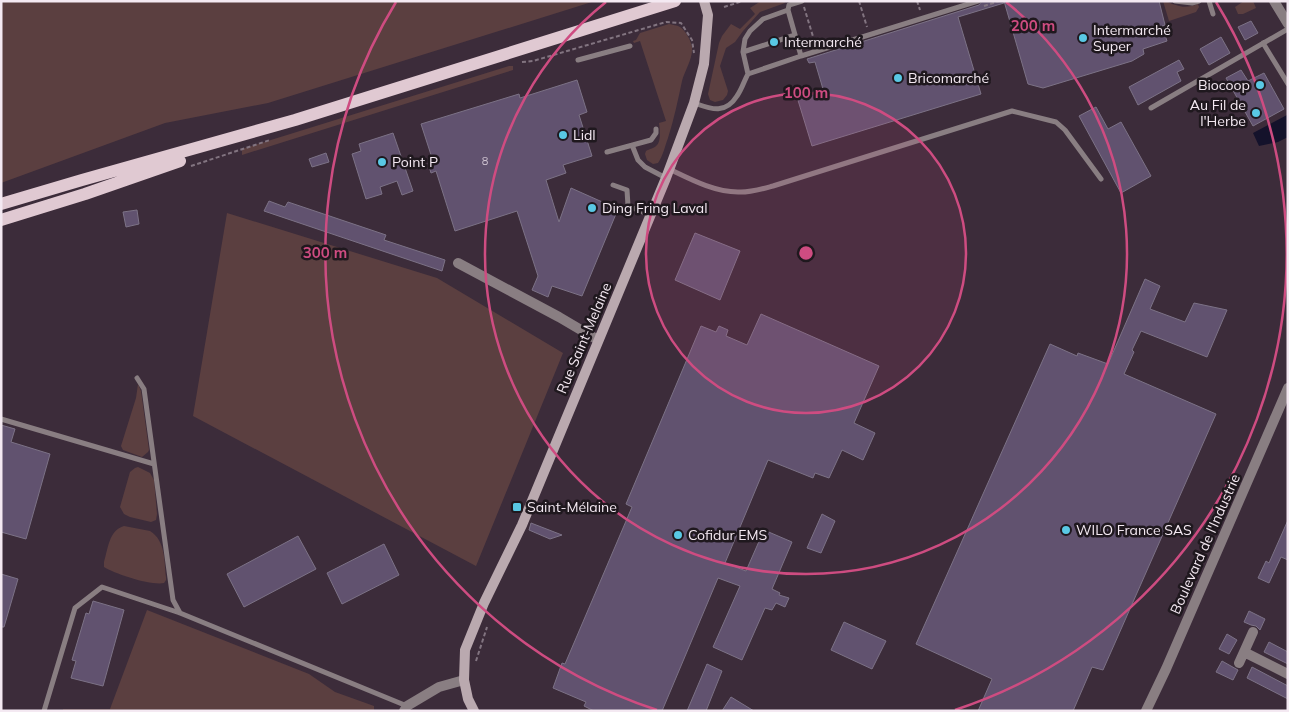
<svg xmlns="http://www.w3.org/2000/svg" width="1289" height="712" viewBox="0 0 1289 712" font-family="Mulish,sans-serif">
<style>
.green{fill:#5b3f40}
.water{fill:#14122b}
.building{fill:#61526f;stroke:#7c7286}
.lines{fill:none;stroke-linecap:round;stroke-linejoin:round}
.path{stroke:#827480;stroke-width:2;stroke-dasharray:4 2.5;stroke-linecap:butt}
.service{stroke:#897e82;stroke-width:5}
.minor{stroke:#897e82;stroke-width:10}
.tertiary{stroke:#897e82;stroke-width:10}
.secondary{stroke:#baa9af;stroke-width:10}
.primary{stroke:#e0c9d2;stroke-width:12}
.ring{fill:none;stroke:#ce4c81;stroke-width:2.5}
.poi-dot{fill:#59c8e4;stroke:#1f181e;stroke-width:2}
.labels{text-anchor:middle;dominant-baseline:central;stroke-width:5;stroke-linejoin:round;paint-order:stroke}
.number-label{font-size:11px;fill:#cfc3d1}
.poi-label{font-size:14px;fill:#f4e9f2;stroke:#1f181e;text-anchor:start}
.street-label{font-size:14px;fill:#f4e9f2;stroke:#1f181e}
.centre{fill:#ce4c81;stroke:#1f181e;stroke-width:2.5}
.ring-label{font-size:15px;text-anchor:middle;font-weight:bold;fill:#ce4c81;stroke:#1f181e;stroke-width:5;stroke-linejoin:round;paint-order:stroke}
</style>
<rect width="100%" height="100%" fill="#3c2c3a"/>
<path class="green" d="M1,1h594l-327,102 -103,20 -164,60z
M761,1h23l1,2 -25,9 -17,19 -8,11 -9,6 -6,18 8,25 -1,4 -4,5 -8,2 -5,-2 -2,-6 11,-51 3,-7 9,-12 9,5 15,-15 -5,-6z
M1163,1c6,0 7,3 13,4 7,3 14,2 22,-1l1,3 -3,5 -27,9z
M1244,1h9l3,7 -13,6h-5l-3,-7z
M669,24c3,1 8,1 11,3 6,4 11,14 12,20 1,12 -7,23 -10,34 -4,19 -8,38 -14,57 -3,8 -5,18 -10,25l-5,1 -6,-4 -2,-6 1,-3c3,-2 9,-3 11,-6 4,-4 3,-16 2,-22l7,-2 -26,-80 -6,2 -1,-2 3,-1 4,-7z
M509,66h4v4l-271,85v-6z
M227,213l210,65 126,75 -87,213 -283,-150z
M138,384l3,7 8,59 -1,2 -6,5 -19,-7 -2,-4 15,-48z
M138,467l12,6 4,7 3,34 -1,6 -5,2 -21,-5 -6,-3 -4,-7 10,-35 5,-4z
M124,526l26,5c16,10 14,30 16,46v3l-2,3c-12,3 -49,-9 -60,-16v-5c4,-13 5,-32 20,-36z
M147,610l162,64 26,18 39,14v5h-311v-2h47z"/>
<path class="water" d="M1287,115l1,2v20l-10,5 -19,4 -6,-13z"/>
<path class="building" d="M982,1h22v2l-46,14 23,77 -169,52 -15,-49 26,-8 -8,-27 -6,1 -2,-4 172,-54z
M1004,1h155l6,24 -3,1 5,15 -24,8 1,5 -12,7 -89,27 -15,-4z
M1251,21l7,12 -13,7 -7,-13z
M1221,37l9,16 -21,12 -9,-16z
M1179,60l5,9 -7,3 4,9 -43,24 -9,-18z
M1241,70l7,11 16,-8 20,36 -31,17 -27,-48z
M577,80l10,32 -8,3 13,41 -29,9 3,8 -20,7 13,42 12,-34 47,21 -36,87 -30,-10 -4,11 -16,-7 6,-14 -21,-65 -62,20 -19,-60 -5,2 -3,-10 5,-2 -12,-37 98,-30 1,4z
M1096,107l12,22 13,-7 30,54 -30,17 -42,-77z
M393,133l20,58 -11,4 -5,-14 -17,6 2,7 -16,5 -14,-45 9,-3 -2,-7z
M326,153l3,9 -17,5 -3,-8z
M269,201l16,6 3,-5 98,33 -2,5 61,20 -3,11 -178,-60z
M137,210l2,14 -13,3 -3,-15z
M695,233l45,18 -20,49 -45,-20z
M1145,279l15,7 -10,23 35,13 9,-19 33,7 -20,47 -66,-26 -9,19 2,2 -10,22 92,40 -113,256 -11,-3 -19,44h-95l14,-32 -76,-35 134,-300 27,12 1,-3 30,11z
M761,314l118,52 -25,57 21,10 -12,27 -21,-10 -13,28 -14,-5 -2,5 -45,-18 -43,103 21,8 18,-41 28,12 -20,47 8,4 -1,2 10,3 -4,9 -9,-4 -4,7 -7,-2 -23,52 -29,-13 27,-61 -22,-8 -56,133h-68l-10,-5 2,-4 -33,-14 9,-25 3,1 67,-157 -6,-3 75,-178 15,6 3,-6 9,4 -2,6 21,9z
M1,425l14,4 -4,13 39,12 -24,85 -25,-7z
M822,514l13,7 -14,32 -14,-5z
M1288,520v40l-7,-3 -12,26 -11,-5 8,-17 3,2z
M531,523l31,12 -12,4 -21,-9z
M298,536l18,33 -72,38 -17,-33z
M384,544l15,31 -57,29 -15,-31z
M1,574l17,5 -14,48h-3z
M93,601l31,9 -21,76 -32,-8 5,-17 -4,-1 14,-47 3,1z
M1249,611l16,8 -5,11 -4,-4 -5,-1 -7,-3z
M844,622l42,19 -14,28 -41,-19z
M1227,634l10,6 -8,14 -10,-5z
M1269,642l19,10v12l-24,-12z
M1222,661l16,9 -5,10 -17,-8z
M707,664l15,7 -16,40h-19z
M1252,667l36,19v13l-41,-21z
M731,697l23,14h-32z"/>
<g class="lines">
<path class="path" d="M859,1l8,26
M917,1l3,9
M984,6l15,-5
M724,7l19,-6
M804,7l11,36
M522,62l11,-1 133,-39 15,1 11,17 2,13
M191,166l79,-26
M476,661l11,-34"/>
<path class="service" d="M1175,1l17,2 7,-2
M1209,1l4,13
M1263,43l25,41
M743,52l52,-17
M801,56l177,-55
M578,60l52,-14
M748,74l-5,-22 2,-13 5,-8 13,-12 25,-9 1,-5 13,-4
M694,103c17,6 31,12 43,-7 5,-7 7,-15 11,-22l53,-18 -13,-46
M1151,108l137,-79
M632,145l6,15 7,7 21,11
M607,152l44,-12 5,-7v-4
M669,169c21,10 45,23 69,23 11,1 24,-3 35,-6l239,-75 44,11 9,8 36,49
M613,185l14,5 1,16 22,9
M137,378l7,11 29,211 7,13
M1,419l153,45
M44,711l31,-103 27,-21 78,26 227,93"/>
<path class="minor" d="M458,263l101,54 39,23
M1244,652l9,-20
M1239,663l5,-11 44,22
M404,711l3,-5 32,-19 25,-7"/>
<path class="tertiary" d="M1274,1l14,23
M1146,711l20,-42 122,-281"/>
<path class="secondary" d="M474,711l-6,-12 -4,-19 1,-30 19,-47 38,-78 144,-347 28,-75 10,-39 4,-49 -4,-14"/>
<path class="primary" d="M1,204l81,-24 213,-60 380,-119
M1,220l84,-26 95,-33"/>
</g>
<circle cx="806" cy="253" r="160" fill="#ce4c81" fill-opacity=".12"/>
<g class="ring">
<circle cx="806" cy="253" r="160"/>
<path d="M1006 2A321 321 0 1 1 606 2"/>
<path d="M657 710A481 481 0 0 1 396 2M1216 2A481 481 0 0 1 955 710"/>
</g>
<g class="poi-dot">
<circle cx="1083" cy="38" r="5"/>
<circle cx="774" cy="42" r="5"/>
<circle cx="898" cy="78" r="5"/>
<circle cx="1260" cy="85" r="5"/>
<circle cx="1256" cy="113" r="5"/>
<circle cx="563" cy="135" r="5"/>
<circle cx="382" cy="162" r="5"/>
<circle cx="592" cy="208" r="5"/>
<rect x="512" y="502" width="10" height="10" rx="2.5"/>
<circle cx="1066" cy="530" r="5"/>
<circle cx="678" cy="535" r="5"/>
</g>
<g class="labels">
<g class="number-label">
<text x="485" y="161">8</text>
</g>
<g class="poi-label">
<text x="1093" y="30">Intermarché<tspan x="1093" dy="16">Super</tspan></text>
<text x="784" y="42">Intermarché</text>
<text x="908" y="78">Bricomarché</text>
<text x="1250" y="85" text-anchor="end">Biocoop</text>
<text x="1246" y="105" text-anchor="end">Au Fil de<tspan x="1246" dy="16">l'Herbe</tspan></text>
<text x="573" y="135">Lidl</text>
<text x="392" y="162">Point P</text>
<text x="602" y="208">Ding Fring Laval</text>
<text x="527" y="507">Saint-Mélaine</text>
<text x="1076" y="530">WILO France SAS</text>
<text x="688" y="535">Cofidur EMS</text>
</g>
<g class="street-label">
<text transform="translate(584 338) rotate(-67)">Rue Saint-Melaine</text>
<text transform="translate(1205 544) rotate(-66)">Boulevard de l'Industrie</text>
</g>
</g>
<circle cx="806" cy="253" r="8" class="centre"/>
<g class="ring-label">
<text x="1033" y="31">200 m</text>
<text x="806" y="98">100 m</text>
<text x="325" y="258">300 m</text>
</g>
<rect width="1289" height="712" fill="none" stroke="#f4e9f2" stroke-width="5"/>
</svg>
